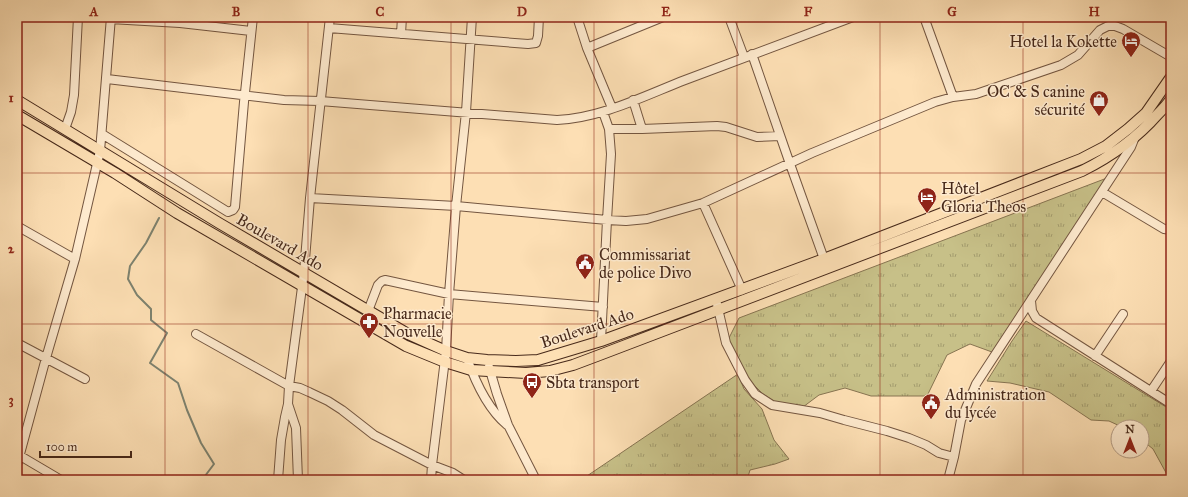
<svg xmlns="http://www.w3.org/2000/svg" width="1188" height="497" viewBox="0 0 1188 497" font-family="'IM FELL Great Primer',serif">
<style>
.grass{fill:url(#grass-tufts);stroke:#877451}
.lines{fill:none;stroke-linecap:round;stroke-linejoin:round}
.stream{stroke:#7d826f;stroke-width:2}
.minor-casing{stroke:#745640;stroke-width:10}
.major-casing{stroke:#47291a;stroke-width:12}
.minor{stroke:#feeace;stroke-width:8}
.major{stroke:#fddfb4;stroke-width:10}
.grid{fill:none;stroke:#8f2418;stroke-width:1;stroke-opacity:0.55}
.labels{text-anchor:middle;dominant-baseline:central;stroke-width:3;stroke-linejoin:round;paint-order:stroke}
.poi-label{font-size:16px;fill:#47291a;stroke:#feeace;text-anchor:start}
.street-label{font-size:16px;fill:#47291a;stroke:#feeace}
.neatline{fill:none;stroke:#8f2418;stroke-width:1.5}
.grid-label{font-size:13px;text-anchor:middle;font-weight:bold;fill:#8f2418}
</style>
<defs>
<pattern id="grass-tufts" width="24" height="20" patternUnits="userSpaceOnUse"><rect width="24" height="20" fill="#c7c088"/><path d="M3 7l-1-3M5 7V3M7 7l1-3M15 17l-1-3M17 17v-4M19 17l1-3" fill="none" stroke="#a39c6e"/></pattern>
</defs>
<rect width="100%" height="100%" fill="#fddfb4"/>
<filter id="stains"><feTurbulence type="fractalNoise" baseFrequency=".005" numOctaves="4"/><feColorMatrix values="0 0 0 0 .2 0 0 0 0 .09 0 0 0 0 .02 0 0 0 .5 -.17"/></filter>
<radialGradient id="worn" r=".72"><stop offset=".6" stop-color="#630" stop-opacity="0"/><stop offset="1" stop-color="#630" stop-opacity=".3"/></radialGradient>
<path class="grass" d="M1107,178l-115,174 -22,-8 -23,11 -20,41h-56l-26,-8 -26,7 -16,12 -26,-4 -14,-9 -11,-11 -9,-13 -15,-30 11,-22z
M1026,321l145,89v68l-1,2 -17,-31 -11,-9v-13h-20l-13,-6 -18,-1 -42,-28 -39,-9 -23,-2 25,-40z
M738,374l6,15 18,20 12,31 15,19 -14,5 -25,6 -3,10h-166z"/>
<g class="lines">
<path class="stream" d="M159,218l-13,25 -16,23 -2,13 9,16 14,14v11l16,13 -17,30 28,20 9,27 14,33 13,21 -12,16"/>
<g class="minor-casing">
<path id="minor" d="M577,17l10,31 25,60
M729,17l15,40
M924,17l29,80
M110,19l70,4 71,8
M329,28l199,16 8,-1 2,-7 1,-19
M401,34l1,-17
M587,48l76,-31
M752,54l38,110 34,95
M107,79l177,21 36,1 237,19c44,-2 87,-24 128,-40 56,-21 112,-42 168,-63
M633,100l9,29
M603,112l6,17h33l75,-3 9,1 31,10 23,-1
M65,129l6,-17 3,-17 4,-78
M102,134l126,78 5,-2 2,-3 9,-105 9,-85
M1102,192l62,37 7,1
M310,198l146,8 151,14 19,1 21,-2 56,-16 109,-50 123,-51 18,-5 23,-3 85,-29 17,-10 22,-25 8,-4h7l8,3 48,28
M703,203l39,87
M17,226l58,33
M1031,301l1,10 4,7 135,86
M717,304l9,39 19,37 10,14 17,11 48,8 24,7 43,11 22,7 17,7 13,8 15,4
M368,311l10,-26 4,-4 3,-1 64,14 154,13
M196,334l93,52 11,2 9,4 19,9 14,9 32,25 58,30 21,8 11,7
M601,341l6,-121 4,-66 -2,-25
M17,343l68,36
M1095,356l28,-42
M467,358c8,23 21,51 40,67
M489,367l8,27 11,31 28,55
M1151,391l20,-30
M288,404l8,24 2,52
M17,454l44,26
M17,465l29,-107 29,-99 25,-108 11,-134
M278,480l3,-40 4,-23 3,-13 1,-18 15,-114 6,-74 20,-181
M431,480l1,-15 14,-114 3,-57 7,-88 10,-94 6,-95
M948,480l6,-23 7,-37 15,-36 155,-237 4,-10"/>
</g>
<g class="major-casing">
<path id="major" d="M17,100l202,123 189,111 38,17 21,7 20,2 29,1 22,-1 63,-19 223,-82 257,-100 25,-13 22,-17 18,-16 25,-36
M17,115l98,58 62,40 229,133 39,16 26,8 55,3 24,-2 23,-6 24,-9 485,-185c28,-14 54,-32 75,-56 5,-5 10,-10 14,-16"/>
</g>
<use href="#minor" class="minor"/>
<use href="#major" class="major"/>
</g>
<path class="grid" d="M165,17v463M308,17v463M451,17v463M594,17v463M737,17v463M880,17v463M1023,17v463M17,173h1154M17,324h1154"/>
<defs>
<g id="hotel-pin" transform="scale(1)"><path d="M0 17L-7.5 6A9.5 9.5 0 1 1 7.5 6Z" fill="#8f2418" stroke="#feeace"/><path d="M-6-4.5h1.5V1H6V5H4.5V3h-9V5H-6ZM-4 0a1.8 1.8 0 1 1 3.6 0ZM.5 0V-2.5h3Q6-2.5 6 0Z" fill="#fff"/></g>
<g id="shop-pin" transform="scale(1)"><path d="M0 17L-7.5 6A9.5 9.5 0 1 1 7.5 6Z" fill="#8f2418" stroke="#feeace"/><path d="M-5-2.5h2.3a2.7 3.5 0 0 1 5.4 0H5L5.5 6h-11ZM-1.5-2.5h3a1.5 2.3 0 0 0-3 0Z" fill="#fff"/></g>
<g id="civic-pin" transform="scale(1)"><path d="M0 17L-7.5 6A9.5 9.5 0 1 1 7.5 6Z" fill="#8f2418" stroke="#feeace"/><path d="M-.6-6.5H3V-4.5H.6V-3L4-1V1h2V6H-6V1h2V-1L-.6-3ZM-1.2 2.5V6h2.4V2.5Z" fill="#fff"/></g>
<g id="pharmacy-pin" transform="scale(1)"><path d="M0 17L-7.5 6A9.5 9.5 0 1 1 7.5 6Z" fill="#8f2418" stroke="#feeace"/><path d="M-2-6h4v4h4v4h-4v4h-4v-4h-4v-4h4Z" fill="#fff"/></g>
<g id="bus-pin" transform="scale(1)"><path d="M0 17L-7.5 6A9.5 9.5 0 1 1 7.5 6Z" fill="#8f2418" stroke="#feeace"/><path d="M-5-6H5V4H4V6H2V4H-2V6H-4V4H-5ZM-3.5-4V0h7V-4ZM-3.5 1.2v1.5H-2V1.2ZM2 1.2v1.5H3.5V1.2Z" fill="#fff"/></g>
</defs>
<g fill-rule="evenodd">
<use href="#hotel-pin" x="1131" y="41"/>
<use href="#shop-pin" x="1099" y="100"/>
<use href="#hotel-pin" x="927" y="197"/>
<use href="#civic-pin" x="585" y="263"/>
<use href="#pharmacy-pin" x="369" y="322"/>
<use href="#bus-pin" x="532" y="382"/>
<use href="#civic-pin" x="931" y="403"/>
</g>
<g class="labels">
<g class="poi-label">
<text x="1117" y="41" text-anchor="end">Hotel la Kokette</text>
<text x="1085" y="91" text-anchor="end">OC &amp; S canine<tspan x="1085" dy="18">sécurité</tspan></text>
<text x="941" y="188">Hôtel<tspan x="941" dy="18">Gloria Theos</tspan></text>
<text x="599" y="254">Commissariat<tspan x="599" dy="18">de police Divo</tspan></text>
<text x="383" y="313">Pharmacie<tspan x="383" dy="18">Nouvelle</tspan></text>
<text x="546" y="382">Sbta transport</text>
<text x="945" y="394">Administration<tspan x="945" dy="18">du lycée</tspan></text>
</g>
<g class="street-label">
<text transform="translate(280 242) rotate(30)">Boulevard Ado</text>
<text transform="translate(587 328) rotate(-18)">Boulevard Ado</text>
</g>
</g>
<rect width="1188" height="497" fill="none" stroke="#fddfb4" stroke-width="44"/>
<g transform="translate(1130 439)"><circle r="19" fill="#feeace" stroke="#b59d86"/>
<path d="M0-3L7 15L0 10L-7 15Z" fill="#8f2418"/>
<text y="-6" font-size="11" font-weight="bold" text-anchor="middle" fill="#47291a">N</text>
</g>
<path d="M40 451v6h91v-6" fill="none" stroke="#47291a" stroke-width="2"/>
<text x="46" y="451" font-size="12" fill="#47291a" stroke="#feeace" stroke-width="3" paint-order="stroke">100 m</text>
<rect x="22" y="22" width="1144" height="453" class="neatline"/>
<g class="grid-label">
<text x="94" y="16">A</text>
<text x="236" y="16">B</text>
<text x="380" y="16">C</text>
<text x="522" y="16">D</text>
<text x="666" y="16">E</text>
<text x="808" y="16">F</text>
<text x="952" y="16">G</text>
<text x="1094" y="16">H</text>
<text x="11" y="102">1</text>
<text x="11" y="253">2</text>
<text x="11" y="404">3</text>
</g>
<rect width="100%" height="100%" filter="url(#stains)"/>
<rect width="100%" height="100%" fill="url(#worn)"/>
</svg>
